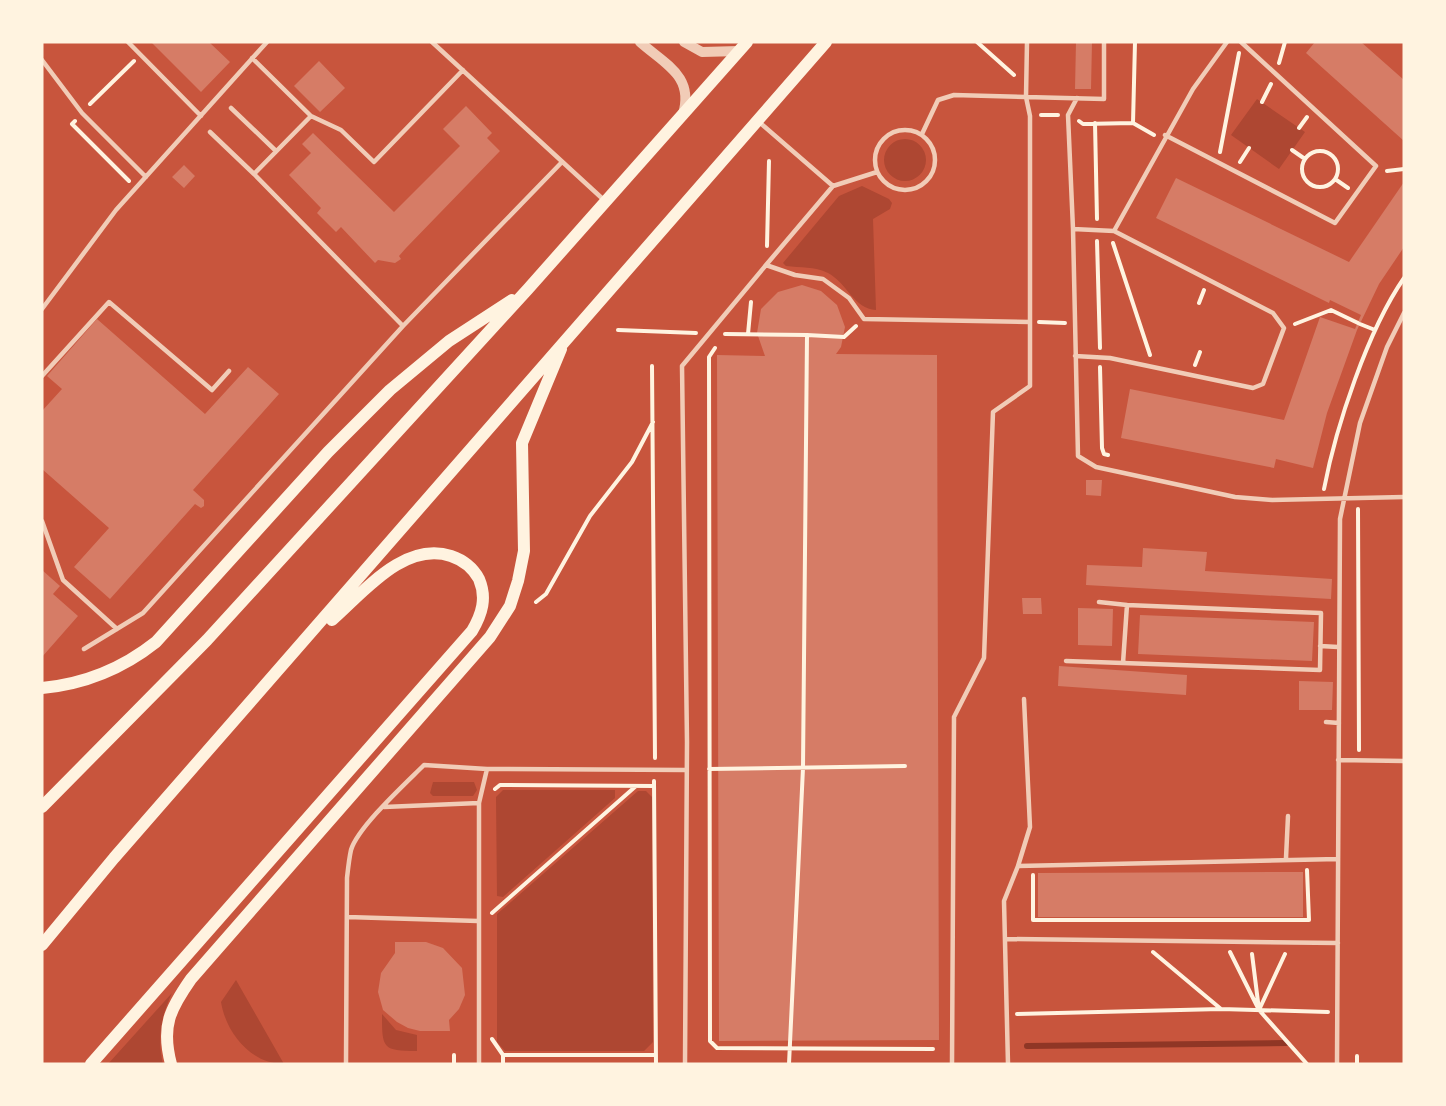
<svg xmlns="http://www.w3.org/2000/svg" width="1446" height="1106" font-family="Barlow,sans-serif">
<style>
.green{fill:#ae4732}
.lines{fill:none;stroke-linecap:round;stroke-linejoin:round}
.stream{stroke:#8f3625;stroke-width:6}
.building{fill:#d67c66}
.path{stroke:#fff3e0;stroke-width:4}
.service{stroke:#f1ccb7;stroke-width:4.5}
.tertiary{stroke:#f1ccb7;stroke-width:10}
.secondary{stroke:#fff3e0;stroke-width:12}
</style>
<rect width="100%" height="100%" fill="#c8553d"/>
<path class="green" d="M 1257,99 L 1305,132 L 1279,169 L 1231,135 Z
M884 160a21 21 0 1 1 42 0a21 21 0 1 1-42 0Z
M 862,186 L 889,199 L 892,203 L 890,209 L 873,219 L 876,310 C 854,309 847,283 828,273 C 814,266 801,268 786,266 L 783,263 L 839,196 Z
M 433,782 L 474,782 L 477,790 L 473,796 L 433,796 L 430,793 Z
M 503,790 L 615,790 L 615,798 L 503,897 L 497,896 L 496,797 Z
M 638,791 L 646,791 L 652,797 L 653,1042 L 644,1051 L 505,1051 L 497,1042 L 497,914 Z
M 236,980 L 284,1064 C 251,1064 226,1033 221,1002 Z
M 172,993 C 161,1017 157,1038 163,1064 L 108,1064 Z
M 382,1014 L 396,1030 L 417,1035 L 417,1051 C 382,1051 382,1048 382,1014 Z"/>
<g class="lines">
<path class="stream" d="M 1027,1046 L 1286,1043"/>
</g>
<path class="building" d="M 151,42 L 209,42 L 230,62 L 201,92 Z
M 1076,42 L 1092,42 L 1091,89 L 1075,89 Z
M 1315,42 L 1361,42 L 1404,80 L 1404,141 L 1306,53 Z
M 319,61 L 345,88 L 320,112 L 294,86 Z
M 466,106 L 492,133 L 487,138 L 500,151 L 406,248 L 399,256 L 401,259 L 395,263 L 378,260 L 375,263 L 341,227 L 336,232 L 317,213 L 321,208 L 289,175 L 311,153 L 302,144 L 313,133 L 394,212 L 460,146 L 443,129 Z
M 184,165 L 195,176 L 184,188 L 172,177 Z
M 1176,178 L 1349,262 L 1404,182 L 1404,247 L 1379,284 L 1357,330 L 1327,413 L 1313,468 L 1276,459 L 1274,468 L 1121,438 L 1130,389 L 1284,420 L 1320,317 L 1355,329 L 1361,315 L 1330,300 L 1329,303 L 1156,218 Z
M 802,285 L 821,291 L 837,305 L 845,327 L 841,347 L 836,354 L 937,355 L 939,1040 L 719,1041 L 717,355 L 765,356 L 757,333 L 761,309 L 778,292 Z
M 97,319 L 205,414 L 248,367 L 279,394 L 193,490 L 204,500 L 204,506 L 201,508 L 195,504 L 110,599 L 74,567 L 109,528 L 42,469 L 42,411 L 62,389 L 47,376 Z
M 1086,480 L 1102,480 L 1101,496 L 1086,495 Z
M 1143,548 L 1207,552 L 1205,571 L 1332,579 L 1331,599 L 1086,585 L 1087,565 L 1142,567 Z
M 42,570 L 60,586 L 53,594 L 78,616 L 42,657 Z
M 1022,598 L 1041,598 L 1042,614 L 1023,614 Z
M 1078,608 L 1113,609 L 1112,646 L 1078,645 Z
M 1140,615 L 1314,622 L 1312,661 L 1138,654 Z
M 1059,666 L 1187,675 L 1186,695 L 1058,686 Z
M 1299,681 L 1333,682 L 1332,710 L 1299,710 Z
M 1303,872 L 1303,917 L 1038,917 L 1038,873 Z
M 395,942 L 426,942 L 443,948 L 462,968 L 465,995 L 459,1009 L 449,1020 L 450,1031 L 420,1031 L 408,1028 L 397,1022 L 383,1010 L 378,992 L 381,973 L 395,953 Z"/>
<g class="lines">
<path class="path" d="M 977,42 L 1014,75
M 1279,63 L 1285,42
M 1262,102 L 1271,84
M 90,104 L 134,61
M 1041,115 L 1058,115
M 75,121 L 72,124 L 129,181
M 1079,121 L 1083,124 L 1133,123 L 1154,135
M 1095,123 L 1097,219
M 1133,123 L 1135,42
M 1299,128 L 1307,117
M 1292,150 L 1305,159
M1302 169a18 18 0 1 1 36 0a18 18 0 1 1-36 0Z
M 1220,152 L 1239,53
M 1240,162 L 1249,148
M 1387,171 L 1404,169
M 1335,179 L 1348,188
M 1097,241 L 1100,348
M 1113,243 L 1150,355
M 767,246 L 769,161
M 1199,303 L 1204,290
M 1039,322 L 1065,323
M 1295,324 L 1331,310 L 1358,323
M 1360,324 L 1375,330
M 618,330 L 696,333
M 725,334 L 807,335 L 803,768 L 789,1064
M 748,334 L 751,302
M 807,335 L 844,337 L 856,326
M 715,348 L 709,357 L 710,1041 L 717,1048 L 933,1049
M 1195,365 L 1200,352
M 652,366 L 655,758
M 1100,367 L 1102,448 L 1104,454 L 1108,455
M 1324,489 C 1336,426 1368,330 1404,278
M 1358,509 L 1359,750
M 536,602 L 546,594 L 590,516 L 632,462 L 653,422
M 709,769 L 905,766
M 654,781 L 656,1064
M 495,789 L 500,785 L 654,786
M 1033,875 L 1033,920 L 1309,920 L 1307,870
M 492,913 L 636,786
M 1153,952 L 1221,1009
M 1230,952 L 1259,1010 L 1307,1064
M 1252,954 L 1259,1010 L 1285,954
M 1017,1014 L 1221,1009 L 1328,1012
M 492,1039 L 503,1055 L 656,1055
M 454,1055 L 454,1064
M 503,1064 L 503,1055
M 1357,1064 L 1357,1056"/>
<path class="service" d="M 128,42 L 201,116
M 432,42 L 605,201
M 252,58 L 311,116
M 42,60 L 82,113 L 146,177
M 1077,98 L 1068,115 L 1073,229 L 1078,456 L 1096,467 L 1235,497 L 1272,500 L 1404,497
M 231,108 L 276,151
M 758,121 L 833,186
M875 160a30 30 0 1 1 60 0a30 30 0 1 1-60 0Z
M 210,132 L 254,174
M 922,134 L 938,100 L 954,95 L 1104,99 L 1104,42
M 1165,135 L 1335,223 L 1376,166 L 1241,42
M 1073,229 L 1114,231 L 1193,89 L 1227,42
M 766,265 L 833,186 L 877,172
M 42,309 L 116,210 L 267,42
M 403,326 L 254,174 L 311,116 L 341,130 L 374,162 L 463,70
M 1075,356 L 1110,358 L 1253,388 L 1263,384 L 1284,328 L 1273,313 L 1114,231
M 42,376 L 109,302 L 212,390 L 229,371
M 42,521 L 63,580 L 117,629
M 1099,602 L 1127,605 L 1123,663
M 1320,646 L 1338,647
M 84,649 L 143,613 L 403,326 L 562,162
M 1066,661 L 1320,670 L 1321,613 L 1127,605
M 1326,722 L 1339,723
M 1338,760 L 1404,761
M 487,769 L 686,770
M 1286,858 L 1288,816
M 1018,866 L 1030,827 L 1024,699
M 347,917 L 478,921
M 1006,939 L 1338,943
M 346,1064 L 347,878 C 348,869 349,859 351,850 C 358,827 405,784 424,765 L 487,769 L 479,803 L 384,807
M 479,1064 L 479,803
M 685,1064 L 687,742 L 682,366 L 766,265 L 795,275 L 823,279 L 849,298 L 864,319 L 1030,322
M 952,1064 L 954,717 L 984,658 L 993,412 L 1030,386 L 1030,116 L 1026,97 L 1027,42
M 1008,1064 L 1004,901 L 1018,866 L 1338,859
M 1337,1064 L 1340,519 L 1360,423 L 1387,347 L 1404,313"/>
<path class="tertiary" d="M 640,42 C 666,65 694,76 683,114
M 684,42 L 702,52 L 739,51"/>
<path class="secondary" d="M 42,688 C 85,684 122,669 156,642 L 328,452 L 390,390 L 449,341 L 512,300
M 42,807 L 207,640 L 528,289 L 747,42
M 42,945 L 114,858 L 826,42
M 91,1064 L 472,631 C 482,614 487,598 479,579 C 473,568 463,560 451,556 C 404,541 364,592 332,620
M 171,1064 C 161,1026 170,1009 191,979 L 490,637 L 510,606 L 518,581 L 524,551 L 522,443 L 561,349"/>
</g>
<rect width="1446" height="1106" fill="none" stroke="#fff3e0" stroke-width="87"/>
</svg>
